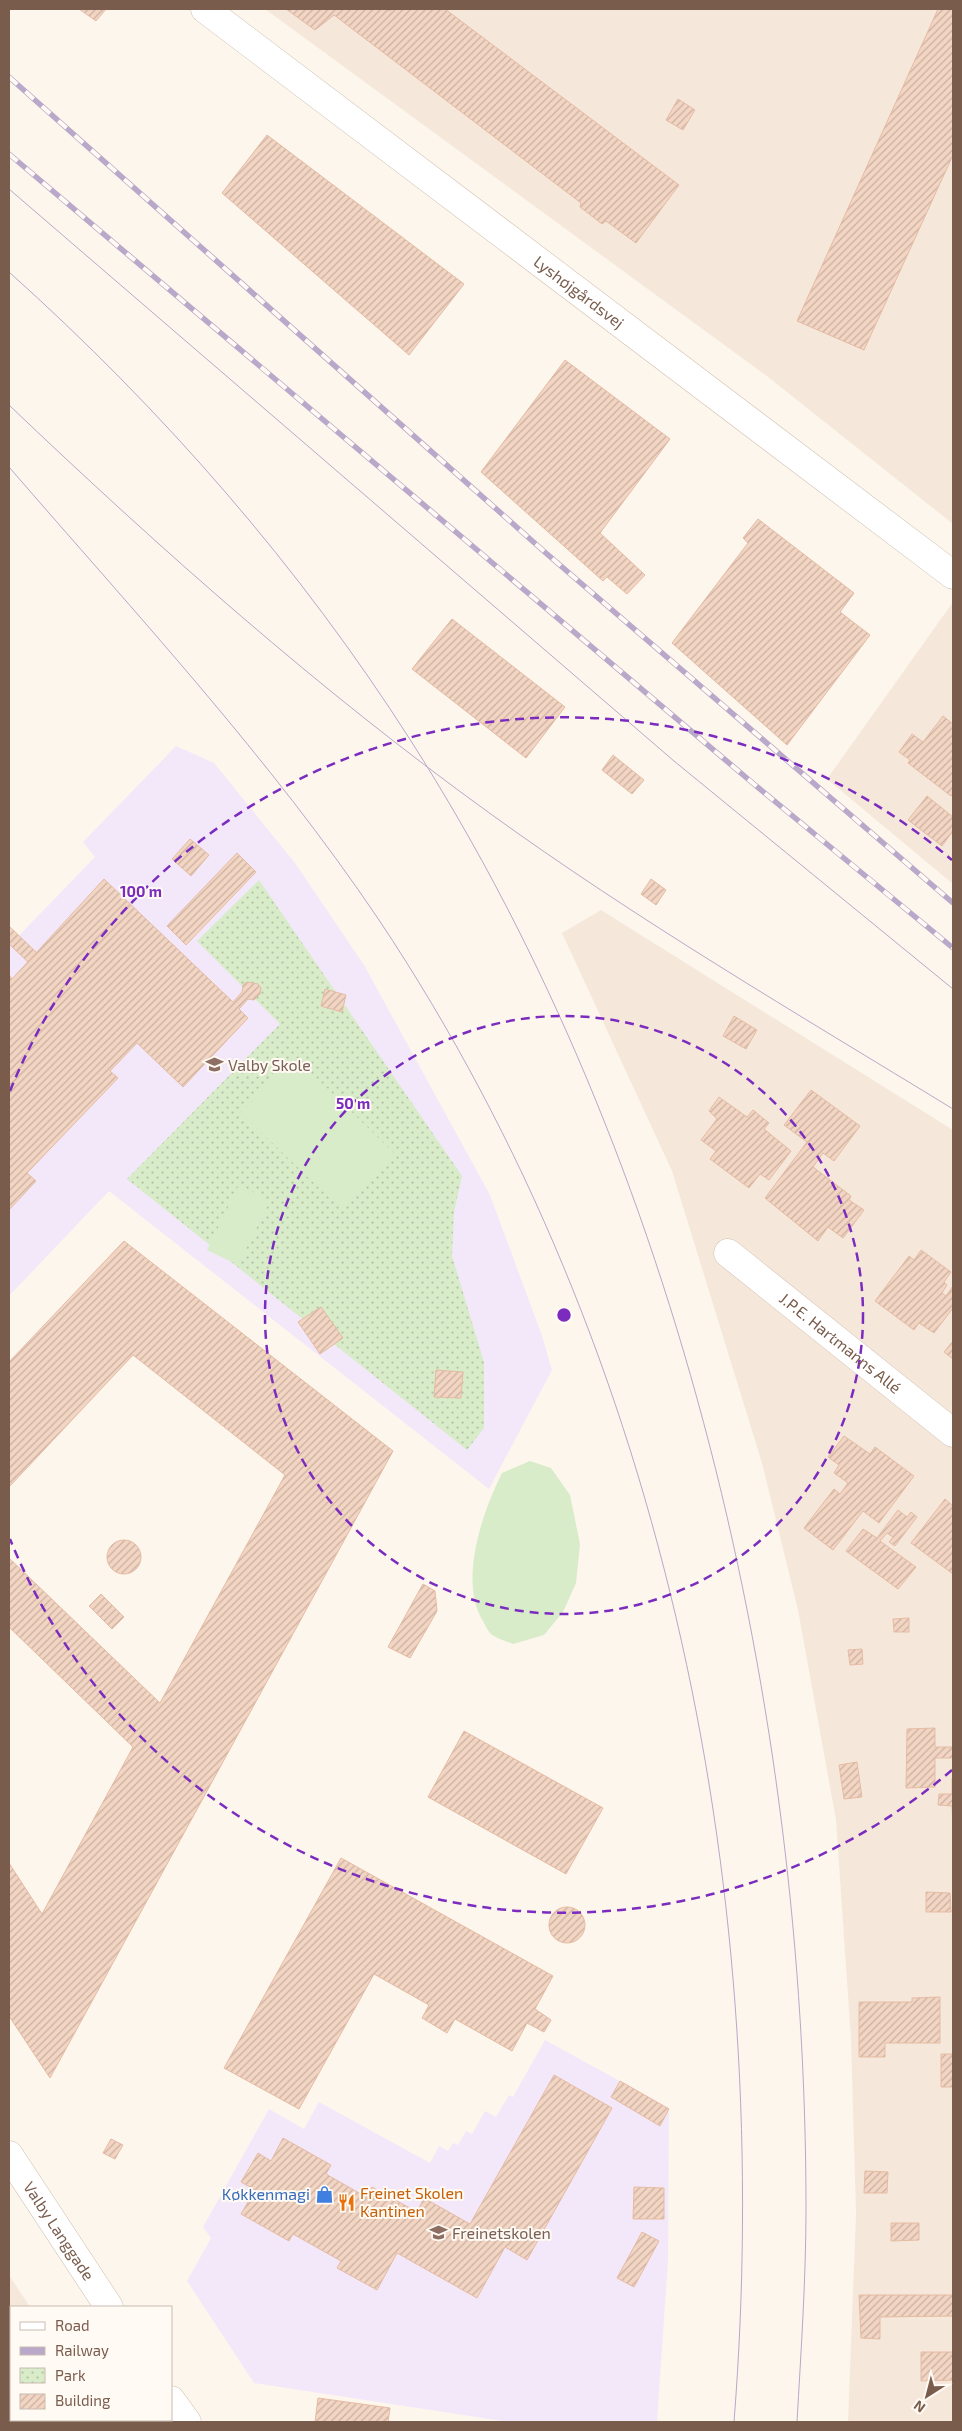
<svg xmlns="http://www.w3.org/2000/svg" width="962" height="2431" font-family="'Exo 2',sans-serif">
<style>
.residential{fill:#f5e8da}
.education{fill:#f3e8fa}
.park{fill:url(#park-dots)}
.pitch{fill:#d8ecc9}
.building{fill:url(#building-hatch);stroke:#e6bba3}
.lines{fill:none;stroke-linecap:round;stroke-linejoin:round}
.minor-casing{stroke:#d1beb0;stroke-width:29}
.minor{stroke:#fff;stroke-width:28}
.tram{stroke:#b9a8c9;stroke-width:1}
.rail-casing{stroke:#b9a8c9;stroke-width:5.5}
.rail{stroke:#fffaf3;stroke-width:4;stroke-dasharray:11;stroke-linecap:butt}
.ring{fill:none;stroke:#7b2cbf;stroke-width:2.5;stroke-dasharray:9 6}
.labels{text-anchor:middle;stroke-width:4;stroke-linejoin:round;paint-order:stroke}
.street-label{font-size:16px;fill:#7a5c4d;stroke:#fffaf3}
.education-label{font-size:16px;fill:#785e54;stroke:#fffaf3;text-anchor:start}
.food-label{font-size:16px;fill:#c56008;stroke:#fffaf3;text-anchor:start}
.shop-label{font-size:16px;fill:#366cbe;stroke:#fffaf3;text-anchor:end}
.centre{fill:#7b2cbf;stroke:#fffaf3;stroke-width:2.5}
.ring-label{font-size:15px;text-anchor:middle;font-weight:bold;fill:#7b2cbf;stroke:#fffaf3;stroke-width:4;stroke-linejoin:round;paint-order:stroke}
</style>
<defs>
<pattern id="park-dots" width="8" height="8" patternUnits="userSpaceOnUse" patternTransform="scale(1.25)"><rect width="8" height="8" fill="#d8ecc9"/><path d="M2 2h.1M6 6h.1" fill="none" stroke="#b4c2a5" stroke-width="1.8" stroke-linecap="round"/></pattern>
<pattern id="building-hatch" width="6" height="6" patternUnits="userSpaceOnUse" patternTransform="scale(1.25)"><rect width="6" height="6" fill="#f3d5c3"/><path d="M-1 1l2-2M0 6l6-6M5 7l2-2" fill="none" stroke="#cab0a1"/></pattern>
</defs>
<rect width="100%" height="100%" fill="#fdf6ec"/>
<path class="residential" d="M 265,9 L 953,9 L 953,524 L 768,377 Z
M 953,602 L 953,884 L 827,779 Z
M 601,910 L 953,1130 L 953,2422 L 848,2422 L 856,2214 L 851,2039 L 836,1820 L 798,1610 L 762,1463 L 672,1171 L 562,933 Z
M 9,2275 L 30,2307 L 11,2307 L 11,2404 L 9,2408 Z"/>
<path class="education" d="M 176,746 L 214,763 L 295,863 L 364,965 L 490,1195 L 542,1336 L 552,1370 L 489,1489 L 109,1191 L 9,1296 L 9,946 L 95,857 L 83,842 Z
M 545,2040 L 669,2108 L 668,2260 L 657,2422 L 509,2422 L 254,2383 L 187,2281 L 211,2238 L 203,2227 L 269,2109 L 304,2129 L 319,2102 L 430,2163 L 439,2146 L 448,2151 L 453,2143 L 458,2145 L 466,2131 L 472,2134 L 485,2111 L 496,2117 L 509,2095 L 513,2097 Z"/>
<path class="park" d="M 259,880 L 462,1176 L 454,1212 L 452,1256 L 484,1362 L 484,1428 L 467,1450 L 127,1179 L 280,1024 L 197,941 Z"/>
<path class="pitch" d="M 295,1057 L 394,1153 L 341,1209 L 241,1113 Z
M 239,1185 L 270,1201 L 238,1265 L 207,1250 Z
M 530,1461 L 551,1468 L 570,1495 L 580,1544 L 576,1583 L 563,1612 L 544,1635 L 513,1644 C 506,1641 497,1639 491,1634 C 488,1631 485,1625 483,1621 C 458,1581 483,1511 502,1473 Z"/>
<path class="building" d="M 79,9 L 106,9 L 96,21 Z
M 286,9 L 387,9 L 389,11 L 393,9 L 445,9 L 679,185 L 636,243 L 606,221 L 602,224 L 580,207 L 581,203 L 334,15 L 315,30 Z
M 938,9 L 953,9 L 953,155 L 864,350 L 797,321 Z
M 678,99 L 695,110 L 683,130 L 666,120 Z
M 267,135 L 464,284 L 409,355 L 222,193 Z
M 565,360 L 670,439 L 600,533 L 645,575 L 627,594 L 607,577 L 603,581 L 481,472 Z
M 758,519 L 854,593 L 840,612 L 870,635 L 787,745 L 672,643 L 748,543 L 743,538 Z
M 452,619 L 565,707 L 526,758 L 412,669 Z
M 943,716 L 953,724 L 953,793 L 951,796 L 908,763 L 910,760 L 899,752 L 912,734 L 923,742 Z
M 613,755 L 644,780 L 632,794 L 602,770 Z
M 927,796 L 953,817 L 953,831 L 942,846 L 908,820 Z
M 190,839 L 209,855 L 191,876 L 172,859 Z
M 237,853 L 256,872 L 186,945 L 167,926 Z
M 104,879 L 233,1002 L 242,992 L 243,985 L 247,982 L 258,984 L 261,988 L 260,994 L 254,1000 L 248,999 L 239,1009 L 248,1018 L 183,1087 L 137,1043 L 110,1071 L 118,1078 L 27,1173 L 36,1181 L 9,1210 L 9,975 L 12,979 Z
M 651,879 L 666,890 L 656,905 L 641,894 Z
M 9,926 L 37,953 L 28,962 L 9,944 Z
M 325,989 L 346,995 L 342,1012 L 321,1006 Z
M 734,1016 L 757,1030 L 746,1049 L 723,1036 Z
M 811,1090 L 860,1126 L 834,1161 L 823,1153 L 813,1167 L 851,1196 L 849,1200 L 864,1210 L 843,1238 L 828,1227 L 818,1241 L 765,1198 L 807,1142 L 784,1125 Z
M 719,1097 L 747,1117 L 753,1110 L 769,1123 L 764,1129 L 791,1151 L 769,1180 L 760,1174 L 749,1188 L 710,1159 L 716,1151 L 701,1140 L 717,1119 L 709,1111 Z
M 124,1241 L 393,1451 L 50,2078 L 9,2016 L 9,1863 L 42,1914 L 133,1747 L 9,1627 L 9,1558 L 160,1703 L 285,1475 L 133,1355 L 9,1487 L 9,1362 Z
M 921,1250 L 951,1272 L 944,1282 L 947,1285 L 942,1293 L 946,1296 L 953,1286 L 953,1308 L 934,1333 L 919,1323 L 914,1330 L 875,1301 L 909,1256 L 914,1260 Z
M 321,1307 L 343,1338 L 320,1354 L 298,1322 Z
M 953,1341 L 953,1359 L 944,1352 Z
M 436,1370 L 463,1372 L 461,1398 L 434,1397 Z
M 844,1436 L 870,1454 L 875,1447 L 914,1476 L 879,1523 L 863,1511 L 833,1550 L 804,1528 L 834,1489 L 840,1494 L 848,1483 L 834,1473 L 839,1465 L 828,1457 Z
M 945,1499 L 953,1506 L 953,1574 L 911,1543 Z
M 898,1510 L 907,1517 L 911,1512 L 917,1517 L 895,1546 L 889,1542 L 893,1537 L 887,1533 L 880,1541 L 916,1567 L 898,1589 L 846,1551 L 863,1529 L 877,1538 Z
M107 1557a17 17 0 1 1 34 0a17 17 0 1 1-34 0Z
M 423,1584 L 435,1591 L 437,1611 L 410,1658 L 388,1647 Z
M 101,1594 L 124,1617 L 112,1629 L 89,1606 Z
M 909,1618 L 909,1632 L 894,1632 L 893,1619 Z
M 862,1649 L 863,1664 L 850,1665 L 848,1650 Z
M 935,1728 L 935,1747 L 953,1747 L 953,1758 L 935,1758 L 935,1787 L 906,1788 L 907,1729 Z
M 464,1731 L 603,1808 L 566,1874 L 428,1797 Z
M 857,1762 L 862,1797 L 844,1799 L 839,1765 Z
M 952,1778 L 953,1778 L 953,1826 L 952,1806 L 938,1805 L 939,1794 L 952,1794 Z
M 341,1858 L 553,1976 L 535,2009 L 551,2020 L 544,2032 L 527,2023 L 512,2051 L 455,2019 L 447,2033 L 422,2018 L 429,2005 L 374,1974 L 299,2109 L 224,2068 Z
M 926,1892 L 950,1893 L 951,1912 L 926,1912 Z
M549 1925a18 18 0 1 1 36 0a18 18 0 1 1-36 0Z
M 940,1997 L 940,2043 L 885,2043 L 885,2057 L 859,2057 L 859,2002 L 912,2002 L 912,1998 Z
M 941,2054 L 953,2054 L 953,2087 L 941,2087 Z
M 554,2075 L 612,2108 L 527,2260 L 505,2247 L 477,2298 L 397,2253 L 377,2290 L 337,2268 L 341,2261 L 293,2234 L 289,2241 L 241,2214 L 255,2190 L 241,2182 L 258,2153 L 271,2161 L 283,2138 L 331,2165 L 326,2174 L 366,2197 L 372,2187 L 417,2212 L 424,2198 L 470,2224 Z
M 620,2081 L 669,2109 L 660,2126 L 611,2097 Z
M 111,2139 L 123,2145 L 115,2159 L 103,2153 Z
M 865,2171 L 888,2172 L 887,2193 L 864,2193 Z
M 634,2187 L 664,2188 L 664,2219 L 633,2219 Z
M 891,2223 L 919,2223 L 919,2240 L 891,2241 Z
M 642,2232 L 659,2241 L 634,2287 L 617,2278 Z
M 859,2295 L 953,2295 L 953,2316 L 880,2317 L 880,2339 L 861,2338 Z
M 921,2352 L 953,2352 L 953,2380 L 921,2381 Z
M 318,2398 L 390,2408 L 388,2422 L 315,2422 Z"/>
<g class="lines">
<defs>
<g id="minor">
<path id="s1" d="M 205,9 L 953,575"/>
<path id="s2" d="M 728,1253 L 953,1433"/>
<path id="s3" d="M 9,2155 L 109,2307"/>
<path d="M 171,2400 L 187,2422"/>
<path d="M 34,2422 L 36,2420"/>
</g>
</defs>
<use href="#minor" class="minor-casing"/>
<use href="#minor" class="minor"/>
<path class="tram" d="M 9,189 L 674,761 L 953,989
M 9,272 C 163,410 300,567 411,741 C 681,1163 806,1710 806,2208 C 806,2279 801,2351 797,2422
M 9,405 C 161,550 318,689 488,812 C 637,920 796,1013 953,1109
M 9,467 C 136,614 270,758 379,920 C 671,1358 775,1903 734,2422"/>
<defs>
<path id="rail" d="M 9,77 L 547,554 L 953,903
M 9,154 L 755,785 L 953,948"/>
</defs>
<use href="#rail" class="rail-casing"/>
<use href="#rail" class="rail"/>
</g>
<g class="ring">
<circle cx="564" cy="1315" r="299"/>
<path d="M952 1770A598 598 0 0 1 10 1539M10 1091A598 598 0 0 1 952 860"/>
</g>
<defs>
<symbol id="school-bare" viewBox="-9 -9 18 18"><path d="M0-5L7-2L0 1L-7-2ZM-4 1L0 2.5L4 1V4Q0 6-4 4Z" fill="#8d6e63" stroke="#fffaf3" stroke-width="2.5" paint-order="stroke"/></symbol>
<symbol id="shop-bare" viewBox="-9 -9 18 18"><path d="M-5-2.5h2.3a2.7 3.5 0 0 1 5.4 0H5L5.5 6h-11ZM-1.5-2.5h3a1.5 2.3 0 0 0-3 0Z" fill="#3f7fe0" stroke="#fffaf3" stroke-width="2.5" paint-order="stroke"/></symbol>
<symbol id="restaurant-bare" viewBox="-9 -9 18 18"><path d="M-5-6h1v4h1v-4h1v4h1v-4h1v5L-1.5 .5V6h-2V.5L-5-1ZM5-6V6H3V1.5H1.5Q1.5-4 5-6Z" fill="#e8710a" stroke="#fffaf3" stroke-width="2.5" paint-order="stroke"/></symbol>
</defs>
<g fill-rule="evenodd">
<use href="#school-bare" x="202" y="1052" width="25" height="25"/>
<use href="#shop-bare" x="312" y="2182" width="25" height="25"/>
<use href="#restaurant-bare" x="334" y="2190" width="25" height="25"/>
<use href="#school-bare" x="426" y="2220" width="25" height="25"/>
</g>
<g class="labels">
<g class="street-label">
<text dy="6" stroke="none"><textPath href="#s1" startOffset="469">Lyshøjgårdsvej</textPath></text>
<text dy="6" stroke="none"><textPath href="#s2" startOffset="144">J.P.E. Hartmanns Allé</textPath></text>
<text dy="6" stroke="none"><textPath href="#s3" startOffset="91">Valby Langgade</textPath></text>
</g>
<g class="education-label">
<text x="228" y="1071">Valby Skole</text>
<text x="452" y="2239">Freinetskolen</text>
</g>
<g class="food-label">
<text x="360" y="2199">Freinet Skolen<tspan x="360" dy="18">Kantinen</tspan></text>
</g>
<g class="shop-label">
<text x="310" y="2200">Køkkenmagi</text>
</g>
</g>
<circle cx="564" cy="1315" r="8" class="centre"/>
<g class="ring-label">
<text x="141" y="897">100 m</text>
<text x="353" y="1109">50 m</text>
</g>
<rect width="962" height="2431" fill="none" stroke="#7a5c4d" stroke-width="20"/>
<rect x="10" y="2306" width="162" height="115" fill="#fffaf3" stroke="#cabbb1"/>
<rect x="20" y="2322" width="25" height="8" fill="#ffffff" stroke="#cabbb1"/>
<text x="55" y="2331" font-size="15" fill="#7a5c4d">Road</text>
<rect x="20" y="2347" width="25" height="8" fill="#b9a8c9" stroke="#cabbb1"/>
<text x="55" y="2356" font-size="15" fill="#7a5c4d">Railway</text>
<rect x="20" y="2368" width="25" height="15" fill="url(#park-dots)" stroke="#cabbb1"/>
<text x="55" y="2381" font-size="15" fill="#7a5c4d">Park</text>
<rect x="20" y="2394" width="25" height="15" fill="url(#building-hatch)" stroke="#cabbb1"/>
<text x="55" y="2406" font-size="15" fill="#7a5c4d">Building</text>
<g transform="translate(927 2396) rotate(216)" stroke="#fffaf3" stroke-width="4" paint-order="stroke">
<path d="M0-4L9 19L0 12L-9 19Z" fill="#7a5c4d"/>
<text y="-8" font-size="14" font-weight="bold" text-anchor="middle" fill="#7a5c4d">N</text>
</g>
</svg>
